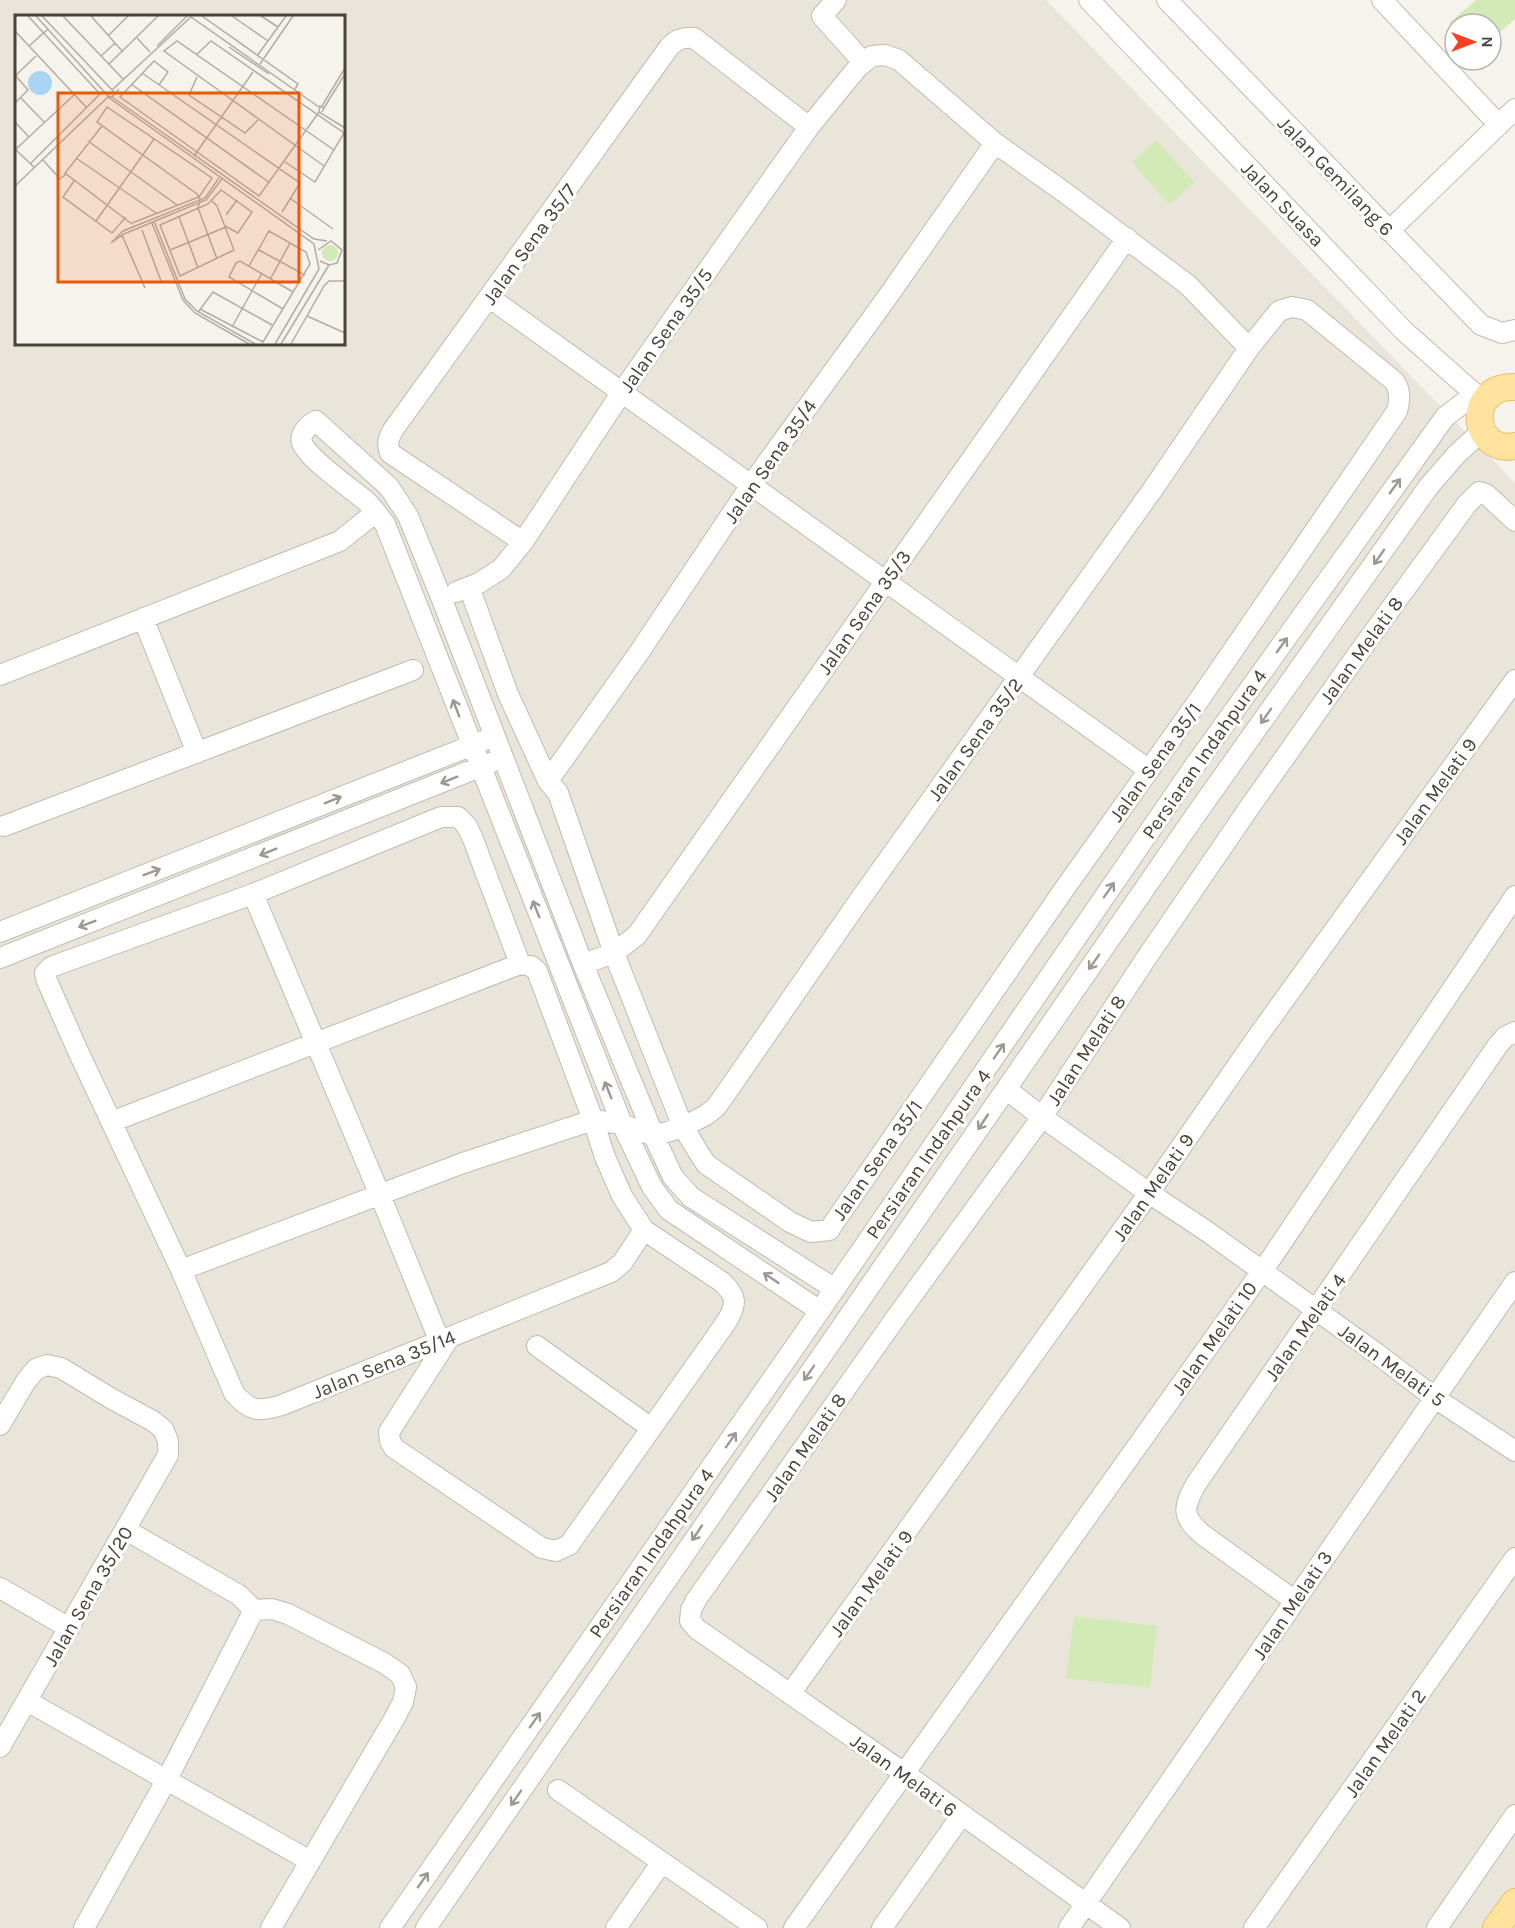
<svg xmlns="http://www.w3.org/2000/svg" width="1515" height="1928" font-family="Karla,sans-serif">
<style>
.residential{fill:#eae5da;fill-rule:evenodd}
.green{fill:#d2eab5}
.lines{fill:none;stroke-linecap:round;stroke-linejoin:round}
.minor-casing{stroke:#c2bbae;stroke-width:22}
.major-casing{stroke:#e6c16a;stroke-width:28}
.minor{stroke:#fff;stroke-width:20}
.major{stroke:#ffe39c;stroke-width:26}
.oneway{stroke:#9c9892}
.labels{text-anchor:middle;stroke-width:6;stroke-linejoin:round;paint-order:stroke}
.street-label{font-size:20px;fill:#4b4439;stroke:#fff}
.inset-road{fill:none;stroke:#b2ada4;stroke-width:1.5}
.view{fill:#e8590c;fill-opacity:0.15;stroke:#e8590c;stroke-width:3}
.inset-edge{fill:none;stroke:#4b4439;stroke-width:3}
</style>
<rect width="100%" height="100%" fill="#f6f3ec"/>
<path class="residential" d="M 0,0 L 1046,0 L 1515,483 L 1515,1928 L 0,1928 ZM 16,16 L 344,16 L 344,344 L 16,344 Z"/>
<path class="green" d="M 1476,0 L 1515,0 L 1515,19 L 1491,40 L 1491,24 L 1455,24 L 1455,30 L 1449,23 Z
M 1156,140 L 1194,182 L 1169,205 L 1132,162 Z
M 1074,1616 L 1157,1626 L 1150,1688 L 1066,1678 Z"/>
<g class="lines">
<defs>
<path id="minor" d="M 836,0 L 822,16 L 863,62
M 1089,0 L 1404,331 L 1483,401
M 1167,0 L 1481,325 L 1502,333 L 1515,330
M 1382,0 L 1499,125
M 1389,231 L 1515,109
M 490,298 L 1149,770
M 523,542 L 390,453 C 386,443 389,438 393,430 L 670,46 C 677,39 684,37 694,38 L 809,127
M 456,592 L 479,583 L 501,569 L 523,542 L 622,392 L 671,322 L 809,127 L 859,66 L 872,56 L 885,55 L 899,60 L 995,143 L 1064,192 L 1188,285 L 1249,348
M 143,618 L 197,753
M 0,675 L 340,541 L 376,512
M 548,781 L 638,654 L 751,485 L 886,299 L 995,143
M 4,826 L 413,670
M 253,894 L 380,1195 L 440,1342
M 0,932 L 483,741
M 0,958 L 490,763
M 583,964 L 614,953 L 637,935 L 1127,238
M 1006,1089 L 1042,1117 L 1149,1193 L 1205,1230 L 1376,1353 L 1435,1398 L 1515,1451
M 111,1122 L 520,964
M 181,1270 L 463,1163 L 593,1120 L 622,1124 L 654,1136 L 683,1127 L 706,1115 L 716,1107 L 724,1096 L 856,905 L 1153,489 L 1249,348 L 1279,311 L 1292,307 L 1307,310 L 1394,381 C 1401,390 1400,400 1397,411 L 1201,697 L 1065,888 L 829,1230 L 811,1232 L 790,1222 L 706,1164 L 699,1153 L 683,1127 L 614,953 L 558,793 L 548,781 L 508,694 L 469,587
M 820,1311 L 669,1210 L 652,1187 L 622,1124 L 385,524 C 379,517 374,508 367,502 C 352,489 309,460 302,443 C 299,434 309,424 316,421 L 389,487 L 408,516 L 441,597 L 583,964 L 654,1136 L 673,1177 L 691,1197 L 835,1289
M 449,1338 L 389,1432 L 390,1441 L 394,1448 L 542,1548 L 556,1551 L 569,1545 L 727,1321 C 737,1304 737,1296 722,1282 L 644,1230 L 622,1196 L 605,1157 L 593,1120 L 537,971 L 531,966 L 520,964 L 473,839 L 467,826 L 458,817 L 441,817 L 253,894 L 59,964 L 51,967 L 45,973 L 47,981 L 77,1049 L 181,1270 L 234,1393 C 250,1412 259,1412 282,1405 L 611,1272 L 622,1263 L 644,1230
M 537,1346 L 651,1428
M 0,1425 L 26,1381 L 36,1369 L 47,1365 L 61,1368 L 112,1399 L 153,1421 L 163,1429 L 168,1441 L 168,1455 L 0,1747
M 126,1530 L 239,1595 L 254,1610 L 272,1609 L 288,1614 L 384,1663 L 400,1674 L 406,1687 L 403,1702 L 394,1719 L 271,1928
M 0,1588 L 69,1628
M 1295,1601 L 1203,1535 C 1181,1516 1183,1508 1196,1484 L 1498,1045 L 1505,1037 L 1515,1032
M 790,1694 L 1149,1193 L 1258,1036 L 1515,680
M 27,1701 L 310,1861
M 558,1790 L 757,1928
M 84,1928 L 167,1779 L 254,1610
M 390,1928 L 801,1338 L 1193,768 L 1445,417 L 1463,403 L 1483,401
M 426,1928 L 1197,813 L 1429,486 L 1456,455 L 1482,431
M 616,1928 L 662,1862
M 794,1928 L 1272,1257 L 1515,896
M 882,1928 L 961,1816
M 1069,1928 L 1515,1282
M 1120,1928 L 904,1773 L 697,1629 L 690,1621 L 691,1610 L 696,1600 L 900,1312 L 1042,1117 L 1145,960 L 1249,808 L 1357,655 L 1467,504 L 1479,492 L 1486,494 L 1515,521
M 1254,1928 L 1515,1558
M 1437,1928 L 1515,1815"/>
<path id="major" d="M 1515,387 C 1464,385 1472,455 1515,446
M 1496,1928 L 1515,1902"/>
</defs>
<use href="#minor" class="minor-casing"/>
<use href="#major" class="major-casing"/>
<use href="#minor" class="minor"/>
<use href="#major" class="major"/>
</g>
<defs><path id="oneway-shaft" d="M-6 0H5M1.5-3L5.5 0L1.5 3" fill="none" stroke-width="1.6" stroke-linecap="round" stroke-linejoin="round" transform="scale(1.5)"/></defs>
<g class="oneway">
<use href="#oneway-shaft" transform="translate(1395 486) rotate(-54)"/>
<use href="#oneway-shaft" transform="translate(1379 557) rotate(125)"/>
<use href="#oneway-shaft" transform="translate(1282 645) rotate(-54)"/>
<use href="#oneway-shaft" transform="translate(456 708) rotate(-111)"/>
<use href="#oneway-shaft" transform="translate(1266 716) rotate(125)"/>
<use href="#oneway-shaft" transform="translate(449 780) rotate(158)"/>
<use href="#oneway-shaft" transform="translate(333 800) rotate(-22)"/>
<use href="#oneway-shaft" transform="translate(268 852) rotate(158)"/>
<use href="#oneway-shaft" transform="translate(152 872) rotate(-21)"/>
<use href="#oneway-shaft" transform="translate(1109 890) rotate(-55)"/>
<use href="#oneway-shaft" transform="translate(536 909) rotate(-112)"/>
<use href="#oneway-shaft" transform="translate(87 924) rotate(159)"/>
<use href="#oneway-shaft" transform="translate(1094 962) rotate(125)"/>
<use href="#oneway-shaft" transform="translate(999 1051) rotate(-55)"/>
<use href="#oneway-shaft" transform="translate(608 1090) rotate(-112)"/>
<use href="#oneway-shaft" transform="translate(983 1122) rotate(124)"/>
<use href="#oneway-shaft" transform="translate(771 1278) rotate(-146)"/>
<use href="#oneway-shaft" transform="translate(809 1373) rotate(125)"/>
<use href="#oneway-shaft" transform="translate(731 1440) rotate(-55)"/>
<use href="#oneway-shaft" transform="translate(697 1533) rotate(124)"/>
<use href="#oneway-shaft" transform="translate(535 1720) rotate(-55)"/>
<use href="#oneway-shaft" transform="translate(516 1798) rotate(125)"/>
<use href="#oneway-shaft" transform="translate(423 1880) rotate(-55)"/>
</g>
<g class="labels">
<g class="street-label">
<text transform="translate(1336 176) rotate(46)" y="7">Jalan Gemilang 6</text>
<text transform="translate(1283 204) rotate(46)" y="7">Jalan Suasa</text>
<text transform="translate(529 244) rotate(-54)" y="7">Jalan Sena 35/7</text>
<text transform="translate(666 330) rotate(-55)" y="7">Jalan Sena 35/5</text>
<text transform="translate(770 461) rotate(-55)" y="7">Jalan Sena 35/4</text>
<text transform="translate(864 612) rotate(-55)" y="7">Jalan Sena 35/3</text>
<text transform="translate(1361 650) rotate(-54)" y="7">Jalan Melati 8</text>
<text transform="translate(975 739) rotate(-54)" y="7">Jalan Sena 35/2</text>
<text transform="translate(1204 754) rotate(-55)" y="7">Persiaran Indahpura 4</text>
<text transform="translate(1155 762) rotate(-54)" y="7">Jalan Sena 35/1</text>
<text transform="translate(1435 791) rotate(-54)" y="7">Jalan Melati 9</text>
<text transform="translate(1086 1050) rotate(-57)" y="7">Jalan Melati 8</text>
<text transform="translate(928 1154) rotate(-55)" y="7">Persiaran Indahpura 4</text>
<text transform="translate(877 1160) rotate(-55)" y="7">Jalan Sena 35/1</text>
<text transform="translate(1153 1187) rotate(-55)" y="7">Jalan Melati 9</text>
<text transform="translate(1305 1327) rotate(-55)" y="7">Jalan Melati 4</text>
<text transform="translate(1214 1338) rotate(-55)" y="7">Jalan Melati 10</text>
<text transform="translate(384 1364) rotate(-22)" y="7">Jalan Sena 35/14</text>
<text transform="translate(1392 1365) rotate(36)" y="7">Jalan Melati 5</text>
<text transform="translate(805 1447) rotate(-55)" y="7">Jalan Melati 8</text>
<text transform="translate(651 1553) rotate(-55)" y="7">Persiaran Indahpura 4</text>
<text transform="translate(871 1583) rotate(-54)" y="7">Jalan Melati 9</text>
<text transform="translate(88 1596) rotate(-60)" y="7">Jalan Sena 35/20</text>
<text transform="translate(1292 1605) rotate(-56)" y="7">Jalan Melati 3</text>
<text transform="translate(1385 1743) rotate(-55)" y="7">Jalan Melati 2</text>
<text transform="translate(904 1775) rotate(36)" y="7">Jalan Melati 6</text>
</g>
</g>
<g transform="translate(15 15)">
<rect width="330" height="330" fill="#f6f3ec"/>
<path d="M307 238a8 8 0 1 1 16 0a8 8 0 1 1-16 0Z" fill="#d2eab5"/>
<path d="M13 68a12 12 0 1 1 24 0a12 12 0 1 1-24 0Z" fill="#a9d4f2"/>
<path class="inset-road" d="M 13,1 L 85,79 L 16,148M 21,1 L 93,81 L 97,82 L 104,74M 27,1 L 99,77M 48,1 L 109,65M 76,1 L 108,37M 187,1 L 283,69 L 280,74M 217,1 L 253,26M 246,1 L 263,12M 0,16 L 72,93M 93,21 L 113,1M 122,23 L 135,37M 14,31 L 33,14M 142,31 L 172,1M 214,32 L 254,59M 182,39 L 196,26 L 329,118 L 300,167 L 270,147M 86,41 L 100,28M 242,41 L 271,1M 94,49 L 143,1M 245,49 L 278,1M 127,58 L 285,168 L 267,197M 0,60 L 13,75 L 0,88M 1,60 L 21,41M 182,62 L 174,80 L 230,118 L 243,105M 116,69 L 255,168M 144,70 L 153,57 L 139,46 L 105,82 L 244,181 L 304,97M 97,75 L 176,2 L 304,92M 97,82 L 299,224 L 312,226M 6,83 L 29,107M 307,91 L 330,53M 309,93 L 330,59M 307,97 L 309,93 L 305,91 L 304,97 L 330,113M 0,107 L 14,122M 87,111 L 50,158 L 117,209M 73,126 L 162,190M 1,134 L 59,80M 1,135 L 20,153M 179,141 L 238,57M 61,143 L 141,198M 28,145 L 45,164 L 51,159M 309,151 L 149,36 L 162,26 L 319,135M 204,163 L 190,183 L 108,216 L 96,228 L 109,219 L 191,185 L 207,164M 59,166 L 48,182 L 97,218 L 111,202M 0,171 L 93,82 L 299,229 L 304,254 L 260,329M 276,184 L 318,214M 197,186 L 202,191 L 219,235 L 165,261 L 145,210 L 193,189 L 206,175 L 237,197 L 223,218 L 210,211M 211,200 L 222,185M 164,202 L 183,253M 81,206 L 139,124M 139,206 L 170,284 L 182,296 L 240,329M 117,208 L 184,182 L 197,163 L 92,92 L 82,107 L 182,179 L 184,182 L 185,185 L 183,193 L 202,244M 137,208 L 168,285 L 180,298 L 234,329M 127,215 L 146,266M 107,220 L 130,273M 155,235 L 211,212M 244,235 L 290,260M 303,235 L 316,226 L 327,235 L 322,248 L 314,250 L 305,246M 256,263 L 275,228M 185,294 L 248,327 L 295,249 L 291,237 L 254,216 L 234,251M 268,294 L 214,262 L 221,248 L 225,246 L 278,277M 184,296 L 198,277 L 257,310M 292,301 L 330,318M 217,312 L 247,258M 266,329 L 314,250M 276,329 L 309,271 L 314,266 L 330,266"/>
<path class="view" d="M 43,78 L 284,78 L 284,267 L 43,267 Z"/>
<rect width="330" height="330" class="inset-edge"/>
</g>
<g transform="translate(1473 42) rotate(90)"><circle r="28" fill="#ffffff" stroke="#b7b4b0" stroke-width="1.5"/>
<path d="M0-4.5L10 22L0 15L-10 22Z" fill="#fc3f1d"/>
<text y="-9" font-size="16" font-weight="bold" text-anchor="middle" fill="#4b4439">N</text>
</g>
</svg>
